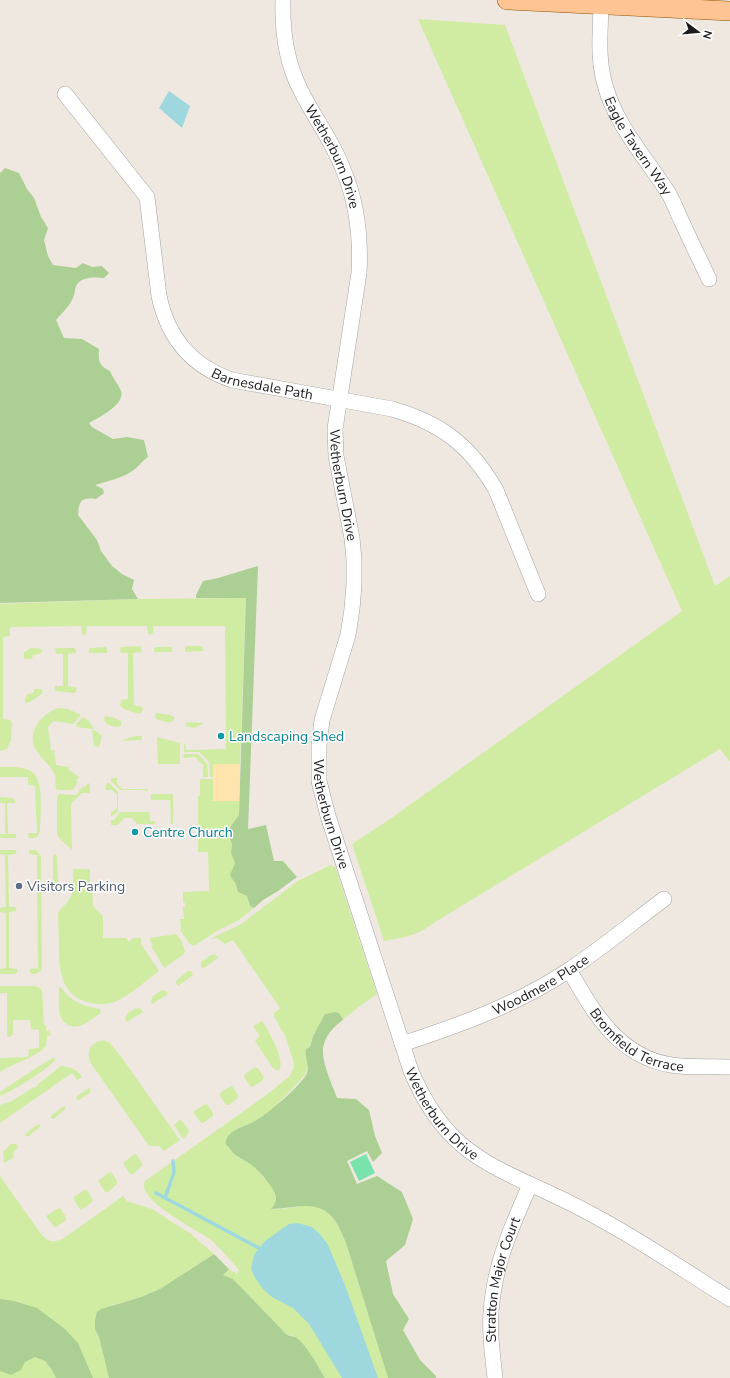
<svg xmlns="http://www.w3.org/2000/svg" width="730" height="1378" font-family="'Nunito Sans',sans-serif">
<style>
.grass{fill:#d0eca3}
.forest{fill:#acd093}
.sand{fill:#ffe4ad}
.pitch{fill:#79e2ad}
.water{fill:#9ed8de}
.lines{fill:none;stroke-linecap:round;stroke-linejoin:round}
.stream{stroke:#9ed8de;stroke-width:3.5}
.minor-casing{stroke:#a3a3a3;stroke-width:16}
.major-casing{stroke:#935000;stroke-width:20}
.minor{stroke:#fff;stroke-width:15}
.major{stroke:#ffc494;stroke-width:19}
.culture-dot{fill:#0f9aa8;stroke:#fff;stroke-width:1.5}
.service-dot{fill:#5c6f8a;stroke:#fff;stroke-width:1.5}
.labels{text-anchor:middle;stroke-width:3;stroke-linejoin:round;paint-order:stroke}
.street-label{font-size:14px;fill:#1c1c1c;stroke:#fff}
.culture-label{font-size:14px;fill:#0d838f;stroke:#fff;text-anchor:start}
.service-label{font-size:14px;fill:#4e5e75;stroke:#fff;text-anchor:start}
</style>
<rect width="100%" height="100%" fill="#eee8e0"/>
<path class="grass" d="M 418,19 L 505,25 L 715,586 L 730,576 L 730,762 L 720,749 L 435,922 C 417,936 406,937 384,941 L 352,844 L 390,819 L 682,611 Z
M 246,598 L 240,764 L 213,764 L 213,777 L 210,777 L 209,762 L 199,752 L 184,752 L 184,744 L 185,743 L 186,750 L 226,749 L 225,626 L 153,626 L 153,633 L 150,635 L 148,633 L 147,626 L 87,626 L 86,634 L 84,635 L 82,634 L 81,626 L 12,627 L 10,629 L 10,636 L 3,637 L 3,719 L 10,720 L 12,722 L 11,740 L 7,749 L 0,751 L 0,604 L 138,599 Z
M 139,646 L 141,647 L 142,652 L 133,653 L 134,705 L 143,707 L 142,712 L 139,714 L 124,709 L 120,706 L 121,700 L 128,699 L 128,653 L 121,653 L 120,650 L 121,647 Z
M 187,646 L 202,646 L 203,648 L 203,651 L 185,652 L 185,647 Z
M 106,647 L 107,650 L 107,653 L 89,653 L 89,650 L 90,648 Z
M 156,647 L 171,647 L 172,648 L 172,652 L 154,652 L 154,648 Z
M 31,648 L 41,649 L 42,652 L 40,654 L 33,655 L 32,659 L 24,659 L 24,652 Z
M 57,648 L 74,648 L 76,650 L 76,653 L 68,654 L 68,686 L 77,688 L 75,693 L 55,691 L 55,686 L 63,686 L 63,654 L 56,654 L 55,649 Z
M 34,689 L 42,689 L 43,693 L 30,702 L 26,703 L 25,700 L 27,694 L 34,693 Z
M 59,708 L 68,709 L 81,715 L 73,724 L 54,721 L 48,727 L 51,751 L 54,749 L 56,765 L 69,767 L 69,770 L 79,777 L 76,781 L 78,782 L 73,790 L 59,790 L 56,789 C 55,785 56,780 55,776 C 51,764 38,757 34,746 C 28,729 44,712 59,708 Z
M 156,713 L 170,715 L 174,717 L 174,720 L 170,723 L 156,719 L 155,717 Z
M 105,716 L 112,717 L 121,721 L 121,726 C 115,728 107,726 104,720 Z
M 83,717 L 89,721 L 94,728 L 92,729 L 76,727 L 78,725 L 76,724 Z
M 188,722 L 204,723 L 194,728 L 186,726 L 186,723 Z
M 92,730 L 96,731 L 102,736 L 99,747 L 94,746 Z
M 135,736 L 142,736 L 142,740 L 120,741 Z
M 157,737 L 180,743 L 180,764 L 158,764 Z
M 183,754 L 198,754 L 207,764 L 208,777 L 203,777 L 203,765 L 195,757 L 184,758 Z
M 0,767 C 9,767 23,766 31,771 C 45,779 40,817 40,831 C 39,837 35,839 30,838 L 28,836 L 29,833 L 37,833 L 35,786 L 28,785 L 28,777 L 0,777 Z
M 111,778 L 117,778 L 117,784 L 122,789 L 148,789 L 147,792 L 143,790 L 120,790 L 111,781 Z
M 200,779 L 213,779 L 213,801 L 239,801 L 239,815 L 231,826 L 229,835 L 232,844 L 231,853 L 235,863 L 232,879 L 235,882 C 238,893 238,891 247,896 L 249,903 L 254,908 L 239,920 L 217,931 L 194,946 L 190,944 L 180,930 L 181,929 L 180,919 L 184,919 L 183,907 L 185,907 L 185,903 L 183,903 L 183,892 L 209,891 L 208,852 L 198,852 L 198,796 L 200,796 Z
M 88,783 L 90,784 L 90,793 L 82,793 L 71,804 L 72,850 L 59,838 L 57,834 L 57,797 L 59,794 L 76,795 L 83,786 L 85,787 Z
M 106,783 L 109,783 L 118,792 L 118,811 L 111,817 L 111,813 L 117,808 L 117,795 L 112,790 L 106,790 Z
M 151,794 L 173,794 L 173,824 L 171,824 L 170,800 L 151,800 Z
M 0,797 L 12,798 L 15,800 L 15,803 L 7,803 L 8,834 L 16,834 L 16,837 L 14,838 L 0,838 L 0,834 L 5,834 L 5,803 L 0,803 Z
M 120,812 L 149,812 L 150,821 L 155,821 L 155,824 L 137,824 L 132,818 L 124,818 L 118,825 L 111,825 L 111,820 L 114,820 Z
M 0,850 L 15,850 L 17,853 L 15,854 L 8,855 L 9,907 L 15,907 L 17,909 L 16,911 L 9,912 L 9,968 L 17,969 L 17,972 L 15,974 L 0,974 L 0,969 L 6,968 L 6,913 L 0,912 L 0,908 L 6,907 L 5,855 L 0,854 Z
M 29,850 L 36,850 L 41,856 L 42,967 L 41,971 L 35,974 L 31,974 L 29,971 L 30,969 L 38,968 L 37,855 L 29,854 Z
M 55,854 L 57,856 L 58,882 L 55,884 L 53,881 L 53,856 Z
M 331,865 L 332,867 L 335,866 L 377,994 L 356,1009 L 343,1020 L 340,1014 C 333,1018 324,1022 318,1028 C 307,1039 311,1061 305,1075 L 272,1110 L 250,1124 L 245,1125 L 228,1136 L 226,1145 L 238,1157 L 254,1166 L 274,1190 L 276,1196 L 275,1204 L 272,1209 C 282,1210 292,1207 303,1206 C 328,1204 338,1223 346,1243 L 388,1378 L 325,1378 L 314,1360 L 295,1337 L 286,1334 L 233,1279 L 223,1275 L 229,1269 L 237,1274 L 239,1270 C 230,1260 221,1249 211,1240 C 198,1230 135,1200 145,1181 L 265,1096 L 290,1076 L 294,1067 L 293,1060 L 285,1036 L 274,1016 L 274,1013 L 280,1008 L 233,940 L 225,944 L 217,938 L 210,939 L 241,924 L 298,881 Z
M 73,869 L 90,869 L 90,883 L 92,883 L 93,906 L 103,916 L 103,938 L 126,938 L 129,942 L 133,938 L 141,938 L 141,944 L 159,971 C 147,980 130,995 117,1001 C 107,1005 97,1005 87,1002 C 60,994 59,968 59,945 C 59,934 58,924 58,914 C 60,908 65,906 68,901 C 75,892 73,880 73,869 Z
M 176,934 L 181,940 L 185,951 L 184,954 L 164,968 L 151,946 L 153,945 L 150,941 L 150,938 Z
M 215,954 L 218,958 L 204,968 L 201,967 L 201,962 L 211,955 Z
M 188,971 L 191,971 L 193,975 L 178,986 L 176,983 L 177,980 Z
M 0,986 L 35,986 L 40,988 L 42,991 L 44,1024 L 47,1028 L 46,1029 L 47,1031 L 49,1031 L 51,1035 L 47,1036 L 46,1046 C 34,1059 15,1062 0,1072 L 0,1058 L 28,1057 L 29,1049 L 39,1048 L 39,1030 L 31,1029 L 30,1020 L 13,1020 L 13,1034 L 10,1037 L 7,1037 L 7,993 L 0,993 Z
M 59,987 L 61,987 C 71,1002 83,1006 100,1009 L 101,1013 C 91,1019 80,1031 68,1025 C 64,1023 61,1019 60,1015 C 58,1006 59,996 59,987 Z
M 162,990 L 166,991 L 168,994 L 152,1004 L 151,1001 L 153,996 Z
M 139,1008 L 141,1009 L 143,1012 L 127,1022 L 125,1019 C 126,1013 133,1009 139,1008 Z
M 262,1021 C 268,1030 286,1060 279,1070 L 276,1070 L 273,1068 L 255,1041 L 260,1036 L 253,1026 Z
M 104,1040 L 110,1043 L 122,1058 L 180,1140 L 164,1151 L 159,1146 L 149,1146 L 90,1062 C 86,1050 91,1042 104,1040 Z
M 53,1058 L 56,1059 C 50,1068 11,1092 0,1096 L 0,1092 L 36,1068 Z
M 61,1066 C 70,1067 77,1069 82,1077 L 77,1080 L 72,1073 L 0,1123 L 0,1105 L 12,1101 L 34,1087 L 35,1088 L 38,1085 L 38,1084 Z
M 254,1068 L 258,1068 L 264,1078 L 262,1081 L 252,1087 L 250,1086 L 244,1077 L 245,1074 Z
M 232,1086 L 238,1095 L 238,1098 L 229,1105 L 226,1105 L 219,1094 L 229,1087 Z
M 89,1088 L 91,1089 L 90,1093 L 79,1100 L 76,1100 L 77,1096 Z
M 207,1104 L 213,1113 L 213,1116 L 203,1123 L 201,1123 L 193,1112 L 204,1105 Z
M 64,1106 L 66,1108 L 54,1119 L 50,1118 L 52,1115 Z
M 180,1120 L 181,1120 L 189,1130 L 188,1134 L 183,1139 L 174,1125 Z
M 39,1124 L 41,1126 L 29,1136 L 25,1136 L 27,1132 Z
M 11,1144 L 16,1144 L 18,1148 L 13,1152 L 14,1157 L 4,1163 L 3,1152 Z
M 136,1154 L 143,1165 L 133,1174 L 130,1174 L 123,1163 L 133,1155 Z
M 111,1172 L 117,1181 L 117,1184 L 108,1192 L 105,1192 L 98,1181 L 108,1173 Z
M 0,1176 L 41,1234 C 50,1243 52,1243 64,1238 L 123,1196 L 127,1201 L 152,1209 L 191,1234 L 214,1254 L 160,1289 L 141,1297 L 110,1306 L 95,1329 L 99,1337 L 109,1378 L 0,1378 Z
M 84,1190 L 87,1190 L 93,1200 L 91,1203 L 81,1210 L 79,1208 L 73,1198 Z
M 60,1208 L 66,1217 L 66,1220 L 56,1227 L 54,1227 L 46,1216 L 57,1209 Z"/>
<path class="forest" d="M 5,168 L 19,173 L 27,189 L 34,198 L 41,217 L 48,228 L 44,240 L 48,256 L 53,265 L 76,268 L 83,263 L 92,267 L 102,266 L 109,273 L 104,278 C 95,277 81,276 76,286 C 75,289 75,292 74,295 C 71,305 62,313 56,320 L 64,338 L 82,339 L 99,349 C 98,362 99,365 110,371 C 113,379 119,385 121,391 C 125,405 99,417 89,423 L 92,427 L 113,439 L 127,437 L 144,440 L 148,457 C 142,461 139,466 134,470 C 122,478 109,481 95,485 L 103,489 L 104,493 L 96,499 C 80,497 79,502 78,515 L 97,540 L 101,551 L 112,566 L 122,574 L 134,580 L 132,589 L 138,599 L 0,603 L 0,173 Z
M 258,566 L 248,829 L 266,825 L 274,861 L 283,861 L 297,877 L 278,891 L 263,900 L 254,908 L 250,906 L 247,896 L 238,892 L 235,882 L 232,879 L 230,875 L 235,863 L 231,853 L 232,844 L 229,835 L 231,826 L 239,815 L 246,598 L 196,598 L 196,595 L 203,581 L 218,578 Z
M 336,1012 L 340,1014 L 343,1020 C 335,1026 327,1033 324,1044 C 319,1058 332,1084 337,1098 L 356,1099 L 369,1110 L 375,1136 L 382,1153 L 373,1162 L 367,1151 L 347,1161 L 357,1184 L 377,1176 L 402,1192 L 413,1219 L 405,1245 L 386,1261 L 393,1294 L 409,1319 L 403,1330 L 420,1360 L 436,1376 L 436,1378 L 388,1378 L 346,1243 C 338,1223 330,1206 306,1206 C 294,1206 283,1209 271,1209 C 281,1198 274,1190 266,1180 C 263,1176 259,1171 254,1167 C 246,1160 236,1158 230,1149 C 229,1146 225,1146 226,1142 C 227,1131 243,1127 251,1123 C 266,1116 298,1088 306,1075 C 311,1066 304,1058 306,1049 L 310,1047 L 313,1036 L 325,1014 Z
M 214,1254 L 229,1269 L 223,1275 L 233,1279 L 286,1334 C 289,1336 292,1336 295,1337 C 305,1342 319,1368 325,1378 L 109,1378 L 99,1337 L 95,1329 L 95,1320 L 97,1312 L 101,1309 L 141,1297 L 160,1289 Z
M 0,1299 L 14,1301 L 37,1308 L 65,1329 L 78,1343 L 93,1378 L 56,1378 L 52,1370 L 45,1361 L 35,1357 L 25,1362 L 21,1370 L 11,1375 L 0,1371 Z"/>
<path class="sand" d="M 213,764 L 240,764 L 239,801 L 213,801 Z"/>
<path class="pitch" d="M 366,1154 L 375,1173 L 359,1181 L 350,1162 Z"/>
<path class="water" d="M 169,91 L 190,106 L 182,128 L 159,108 Z
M 298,1223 L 312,1227 L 320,1234 L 328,1245 L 345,1285 L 378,1378 L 342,1378 L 309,1324 L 293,1308 L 272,1297 L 263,1289 L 255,1278 L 251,1269 L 254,1255 L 265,1241 L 289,1224 Z"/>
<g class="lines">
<path class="stream" d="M 156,1193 L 259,1248
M 165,1198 L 174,1172 L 173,1161"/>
<defs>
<g id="minor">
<path id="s1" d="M 283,0 C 282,31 286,61 300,89 C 313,116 332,140 343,169 C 357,202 361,237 359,273 L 335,429 L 336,456 L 352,538 L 354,560 L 354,585 L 352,609 L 348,635 L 322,720 L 319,745 L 319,781 L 328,816 L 411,1071 C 423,1099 438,1125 462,1145 C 487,1166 517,1178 547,1192 C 569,1202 590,1213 611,1225 C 652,1248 691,1275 730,1299"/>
<path id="s2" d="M 601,0 C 601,28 597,53 604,81 C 614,124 646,157 669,194 C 674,203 678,214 683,224 C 691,242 700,260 709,279"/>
<path id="s3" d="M 65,94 L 147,197 L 159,296 C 168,338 191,366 232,380 L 392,409 C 441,423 470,445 496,490 L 538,594"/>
<path id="s4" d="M 569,970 C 594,1013 618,1056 671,1065 C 690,1068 711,1066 730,1067"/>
<path id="s5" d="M 402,1044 C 460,1025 518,1004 569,970 C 602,948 632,923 664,899"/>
<path id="s6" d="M 495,1378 C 493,1357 489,1335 491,1313 C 494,1265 511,1228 530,1185"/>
</g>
<path id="major" d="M 507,0 L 730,11"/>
</defs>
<use href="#minor" class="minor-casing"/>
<use href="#major" class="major-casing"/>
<use href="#minor" class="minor"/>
<use href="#major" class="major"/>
</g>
<g class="culture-dot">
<circle cx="221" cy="736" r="4"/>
<circle cx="135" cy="832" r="4"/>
</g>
<circle class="service-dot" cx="19" cy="886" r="4"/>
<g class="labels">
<g class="street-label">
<text dy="5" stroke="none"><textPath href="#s2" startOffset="155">Eagle Tavern Way</textPath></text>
<text dy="5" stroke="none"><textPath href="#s1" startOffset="167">Wetherburn Drive</textPath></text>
<text dy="5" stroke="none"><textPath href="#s3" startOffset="379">Barnesdale Path</textPath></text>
<text dy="5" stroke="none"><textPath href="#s1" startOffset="503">Wetherburn Drive</textPath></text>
<text dy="5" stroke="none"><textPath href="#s1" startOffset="839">Wetherburn Drive</textPath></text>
<text dy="5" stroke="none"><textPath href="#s5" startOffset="151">Woodmere Place</textPath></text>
<text dy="5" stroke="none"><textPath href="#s4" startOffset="102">Bromfield Terrace</textPath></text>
<text dy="5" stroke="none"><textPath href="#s1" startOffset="1162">Wetherburn Drive</textPath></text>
<text dy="5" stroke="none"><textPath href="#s6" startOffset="100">Stratton Major Court</textPath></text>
</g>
<g class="culture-label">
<text x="229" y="741">Landscaping Shed</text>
<text x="143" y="837">Centre Church</text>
</g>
<g class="service-label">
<text x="27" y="891">Visitors Parking</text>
</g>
</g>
<g transform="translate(698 32) rotate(106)" stroke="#ffffff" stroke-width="3" paint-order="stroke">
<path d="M0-3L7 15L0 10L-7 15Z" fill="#1c1c1c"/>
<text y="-6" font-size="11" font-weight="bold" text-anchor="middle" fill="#1c1c1c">N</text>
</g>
</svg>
